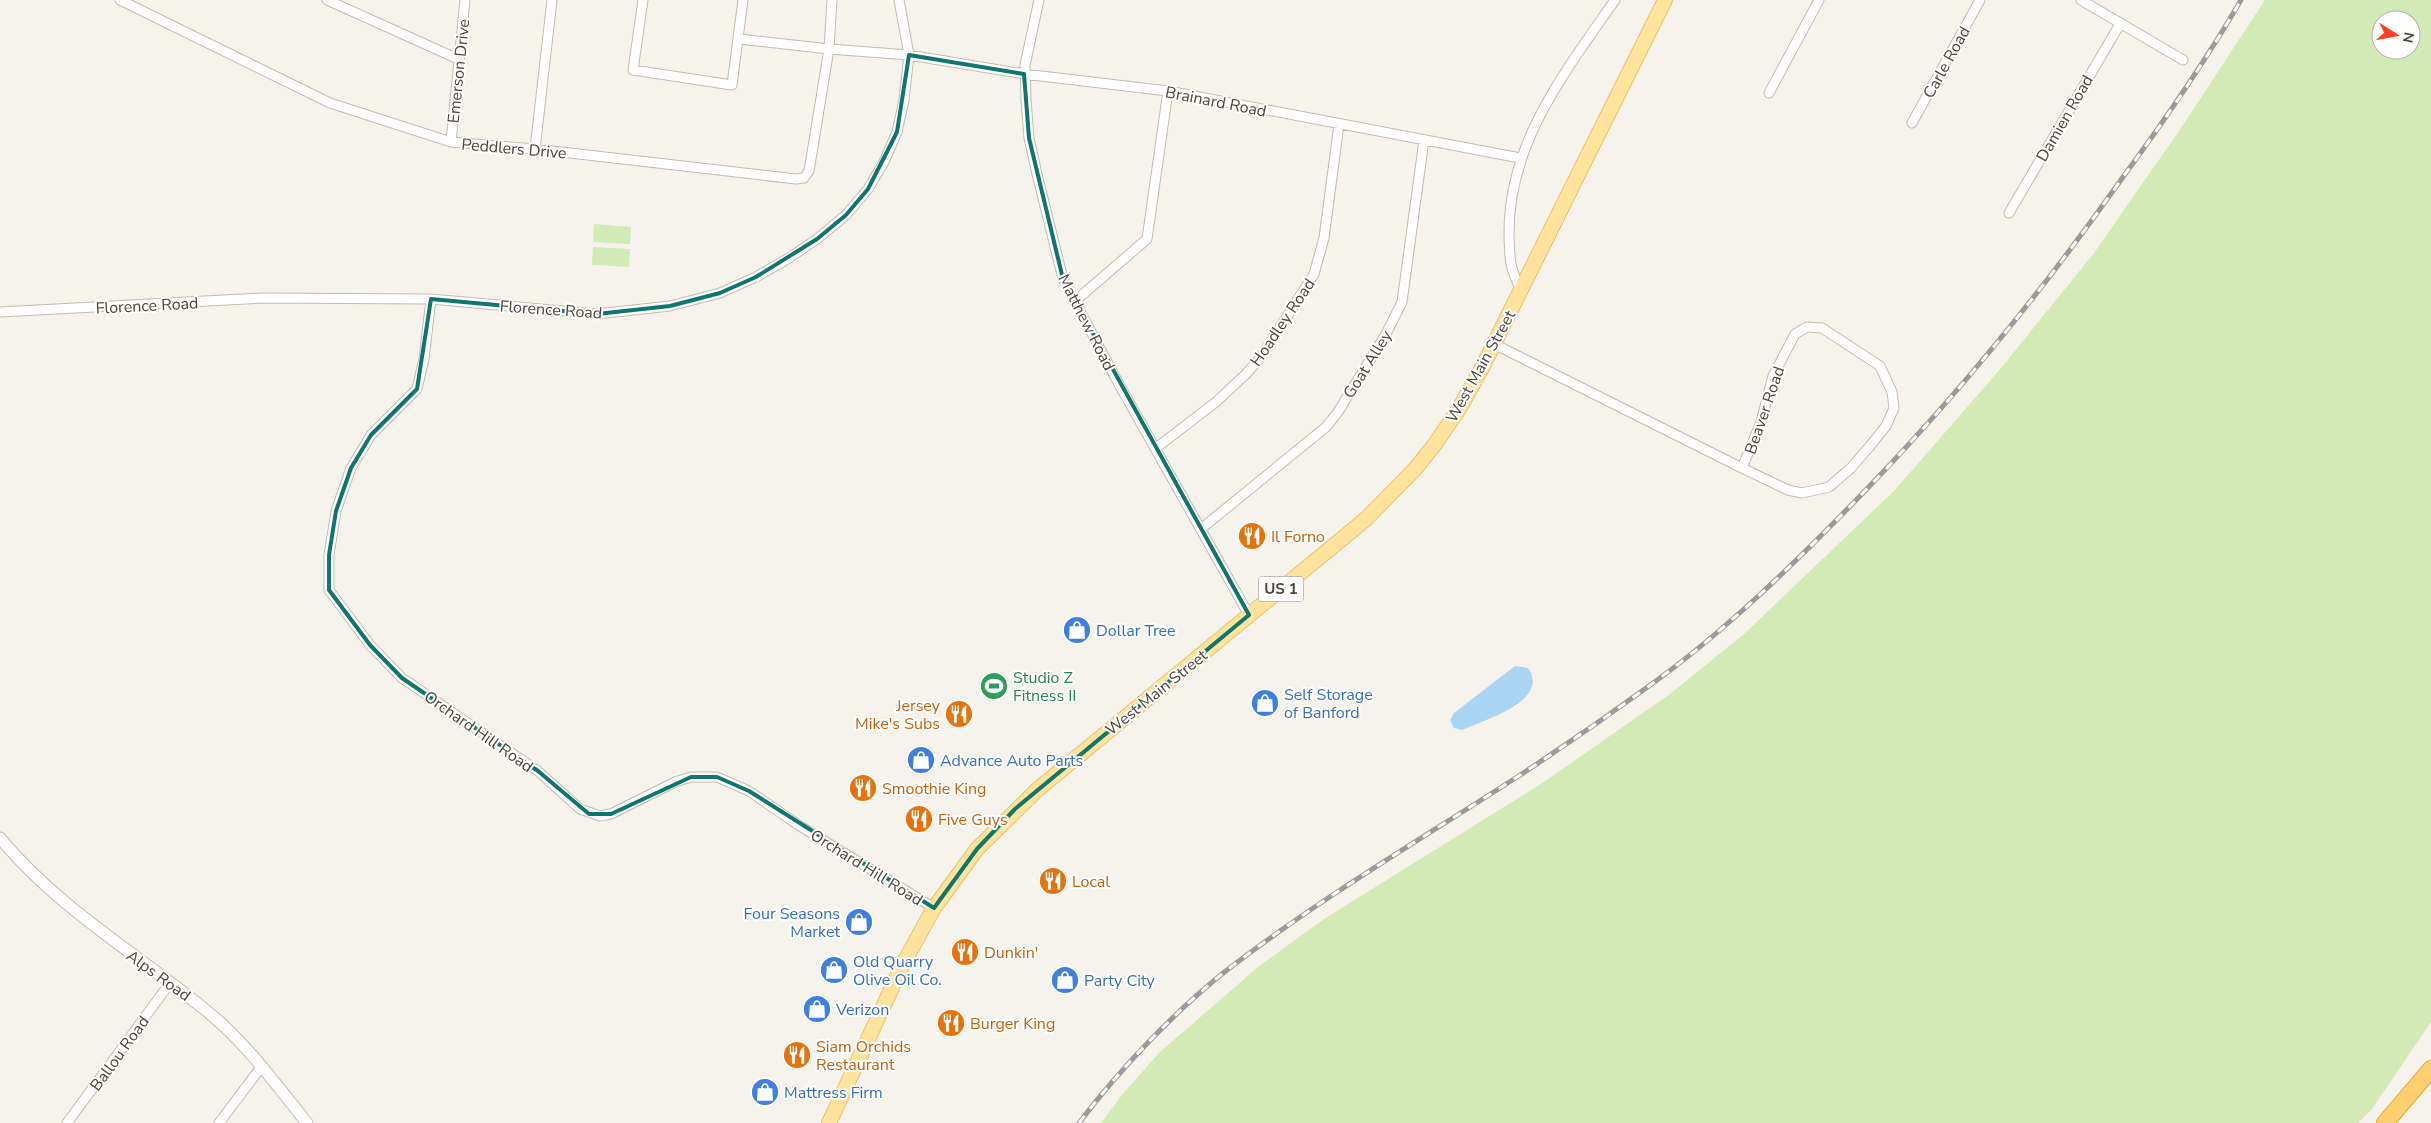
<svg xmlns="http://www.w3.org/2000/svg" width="2431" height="1123" font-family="'Nunito Sans',sans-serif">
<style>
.green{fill:#d2eab5;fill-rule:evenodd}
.water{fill:#a9d4f2}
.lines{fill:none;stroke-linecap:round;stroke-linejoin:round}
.minor-casing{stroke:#c2bbae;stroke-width:11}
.tertiary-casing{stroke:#c2bbae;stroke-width:13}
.primary-casing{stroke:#e6c16a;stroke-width:16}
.motorway-casing{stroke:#e0a43c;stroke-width:18}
.minor{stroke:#fff;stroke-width:9}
.tertiary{stroke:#fff;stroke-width:11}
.primary{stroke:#ffe39c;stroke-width:14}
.motorway{stroke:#ffcf6e;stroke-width:16}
.rail-casing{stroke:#9a9a9a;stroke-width:5}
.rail{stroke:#fff;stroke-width:3;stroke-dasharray:9;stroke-linecap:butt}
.marked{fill:none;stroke:#0f766e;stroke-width:4;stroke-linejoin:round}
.labels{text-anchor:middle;stroke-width:4;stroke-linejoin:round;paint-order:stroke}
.shield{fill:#fff;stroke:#817c74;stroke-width:1}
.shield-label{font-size:15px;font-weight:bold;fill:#4b4439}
.street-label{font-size:16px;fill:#4b4439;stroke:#fff}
.food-label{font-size:16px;fill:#c56008;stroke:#fff;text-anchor:start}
.shop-label{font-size:16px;fill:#366cbe;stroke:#fff;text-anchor:start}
.leisure-label{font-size:16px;fill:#27864d;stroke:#fff;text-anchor:start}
</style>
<rect width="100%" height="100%" fill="#f6f3ec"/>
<path class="green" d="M 2265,0 L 2431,0 L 2431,1022 L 2372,1109 L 2358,1123 L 1101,1123 L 1122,1095 L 1159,1053 L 1258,967 L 1324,919 L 1541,784 L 1670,694 L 1744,634 L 1894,491 L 2002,367 L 2094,253 L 2179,131 ZM 2381,20 L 2411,20 L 2411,50 L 2381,50 Z
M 594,224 L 631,227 L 630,244 L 593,242 Z
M 593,247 L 630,249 L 629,267 L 592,265 Z"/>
<path class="water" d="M 1515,666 L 1528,668 C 1551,701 1484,720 1462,730 L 1454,728 L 1450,720 L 1454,713 Z"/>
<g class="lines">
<defs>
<path id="minor" d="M 120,0 L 330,103 L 451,142 L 535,149 L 796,179 L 804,178 L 809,171 L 829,49 L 832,0
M 327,0 L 458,59
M 643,0 L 633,70 L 732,85 L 743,0
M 1039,0 L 1025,65 L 1026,100 L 1029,138 L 1037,174 L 1063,279 L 1120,386 L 1249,615
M 2081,0 L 2183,60
M 739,39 L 829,49 L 909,55 L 1024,74 L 1168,91 L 1520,158
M 1769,93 L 1819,0
M 1912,123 L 1980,0
M 451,142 L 465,0
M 535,149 L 552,0
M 2009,213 L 2120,24
M 1521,290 C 1509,266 1510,261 1509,235 C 1508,143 1565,72 1615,0
M 431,299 L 424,359 L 417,389 L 371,435 L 351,468 L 336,511 L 329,555 L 329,590 L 370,645 L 402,678 L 538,771 L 580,809 L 600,816 L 611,814 L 675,782 L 691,777 L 717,777 L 749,791 L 800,826 L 934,908
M 1074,302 L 1147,239 L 1168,91
M 0,312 L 263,298 L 431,299 L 597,314 L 670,306 L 720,293 L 756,277 L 789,258 L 817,239 L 846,215 L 868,189 L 884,162 L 897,132 L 904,100 L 909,55 L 899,0
M 1494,344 L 1742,468 L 1761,422 L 1773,376 L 1795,334 L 1807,327 L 1822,328 L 1880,366 L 1892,392 L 1894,408 L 1886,426 L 1870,446 L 1851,468 L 1829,487 L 1802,493 L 1788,490 L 1742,468
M 1156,448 L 1216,402 L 1246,374 L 1261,357 L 1314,274 L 1324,238 L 1339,124
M 1202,528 L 1326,427 L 1338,412 L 1386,334 L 1402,302 L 1424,140
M 67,1123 L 170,983
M 219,1123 L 262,1066"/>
<path id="tertiary" d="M 0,838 C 57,907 134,952 203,1008 C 244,1040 275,1083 307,1123"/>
<path id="primary" d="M 829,1123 L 903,964 L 934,908 L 977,849 L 1037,790 L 1366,519 L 1416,468 L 1435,444 L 1459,409 L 1483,366 L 1665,0"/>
<path id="motorway" d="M 2385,1123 L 2431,1069"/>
</defs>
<use href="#minor" class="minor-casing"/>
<use href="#tertiary" class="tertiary-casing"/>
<use href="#primary" class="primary-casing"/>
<use href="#motorway" class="motorway-casing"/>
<use href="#minor" class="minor"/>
<use href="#tertiary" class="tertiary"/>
<use href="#primary" class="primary"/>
<use href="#motorway" class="motorway"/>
<defs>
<path id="rail" d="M 1079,1123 C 1119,1070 1175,1011 1227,970 C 1318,900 1418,841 1514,779 C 1560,749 1605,718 1649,686 C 1727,630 1796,562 1862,494 C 1956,397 2040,294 2118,184 C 2162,124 2204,64 2241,0"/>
</defs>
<use href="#rail" class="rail-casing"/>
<use href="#rail" class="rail"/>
</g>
<path class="marked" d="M 909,55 L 1024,74 L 1029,138 L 1063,279 L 1249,615 L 1015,809 L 977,849 L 934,908 L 749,791 L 717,777 L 691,777 L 611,814 L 589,814 L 538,771 L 402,678 L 370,645 L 329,590 L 329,555 L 336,511 L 351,468 L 371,435 L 417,389 L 431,299 L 597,314 L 670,306 L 720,293 L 756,277 L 817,239 L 846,215 L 868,189 L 897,132 Z"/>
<defs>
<symbol id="restaurant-disc" viewBox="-11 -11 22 22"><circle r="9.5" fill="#e8710a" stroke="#fff"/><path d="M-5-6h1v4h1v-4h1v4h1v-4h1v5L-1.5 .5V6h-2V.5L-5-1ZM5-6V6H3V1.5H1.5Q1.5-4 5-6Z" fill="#fff"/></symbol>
<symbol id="shop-disc" viewBox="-11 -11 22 22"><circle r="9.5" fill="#3f7fe0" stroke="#fff"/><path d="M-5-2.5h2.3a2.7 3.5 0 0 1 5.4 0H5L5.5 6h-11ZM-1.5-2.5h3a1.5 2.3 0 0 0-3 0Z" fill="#fff"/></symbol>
<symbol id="stadium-disc" viewBox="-11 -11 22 22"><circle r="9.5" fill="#2e9e5b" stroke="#fff"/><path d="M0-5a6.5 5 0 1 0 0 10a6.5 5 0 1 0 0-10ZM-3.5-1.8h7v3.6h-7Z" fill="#fff"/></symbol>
</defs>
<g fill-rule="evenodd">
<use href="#restaurant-disc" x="1236" y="520" width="32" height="32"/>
<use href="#shop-disc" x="1061" y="614" width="32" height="32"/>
<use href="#stadium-disc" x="978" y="670" width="32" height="32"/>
<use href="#shop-disc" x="1249" y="687" width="32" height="32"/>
<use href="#restaurant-disc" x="943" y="698" width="32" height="32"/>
<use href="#shop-disc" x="905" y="744" width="32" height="32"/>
<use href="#restaurant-disc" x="847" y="772" width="32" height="32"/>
<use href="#restaurant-disc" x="903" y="803" width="32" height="32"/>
<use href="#restaurant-disc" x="1037" y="865" width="32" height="32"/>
<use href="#shop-disc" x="843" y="906" width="32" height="32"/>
<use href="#restaurant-disc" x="949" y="936" width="32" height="32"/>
<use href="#shop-disc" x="818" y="954" width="32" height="32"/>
<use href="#shop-disc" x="1049" y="964" width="32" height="32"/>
<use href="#shop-disc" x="801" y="993" width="32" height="32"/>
<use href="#restaurant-disc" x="935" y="1007" width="32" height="32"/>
<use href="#restaurant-disc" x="781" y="1039" width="32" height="32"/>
<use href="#shop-disc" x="749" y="1076" width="32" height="32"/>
</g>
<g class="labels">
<rect class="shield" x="1258.5" y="576.5" width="45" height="25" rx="4"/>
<g class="shield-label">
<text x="1281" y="594">US 1</text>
</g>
<g class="street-label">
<text transform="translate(1946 62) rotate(-61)" y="6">Carle Road</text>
<text transform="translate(458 71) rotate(-84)" y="6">Emerson Drive</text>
<text transform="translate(1216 101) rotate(11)" y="6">Brainard Road</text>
<text transform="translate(2064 118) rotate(-60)" y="6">Damien Road</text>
<text transform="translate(514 148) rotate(5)" y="6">Peddlers Drive</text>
<text transform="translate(147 305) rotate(-3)" y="6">Florence Road</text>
<text transform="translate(551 309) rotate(4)" y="6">Florence Road</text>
<text transform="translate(1087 322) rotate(63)" y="6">Matthew Road</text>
<text transform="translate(1282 322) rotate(-56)" y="6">Hoadley Road</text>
<text transform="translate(1367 364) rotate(-58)" y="6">Goat Alley</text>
<text transform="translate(1480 366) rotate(-61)" y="6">West Main Street</text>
<text transform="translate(1764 410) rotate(-71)" y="6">Beaver Road</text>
<text transform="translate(1156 692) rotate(-39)" y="6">West Main Street</text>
<text transform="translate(479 731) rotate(35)" y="6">Orchard Hill Road</text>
<text transform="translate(867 867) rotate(32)" y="6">Orchard Hill Road</text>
<text transform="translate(159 975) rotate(36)" y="6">Alps Road</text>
<text transform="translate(119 1053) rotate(-54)" y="6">Ballou Road</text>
</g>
<g class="food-label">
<text x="1271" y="542">Il Forno</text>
<text x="940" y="711" text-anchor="end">Jersey<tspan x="940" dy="18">Mike's Subs</tspan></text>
<text x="882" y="794">Smoothie King</text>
<text x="938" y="825">Five Guys</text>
<text x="1072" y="887">Local</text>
<text x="984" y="958">Dunkin'</text>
<text x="970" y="1029">Burger King</text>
<text x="816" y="1052">Siam Orchids<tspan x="816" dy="18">Restaurant</tspan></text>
</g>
<g class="shop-label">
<text x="1096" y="636">Dollar Tree</text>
<text x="1284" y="700">Self Storage<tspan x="1284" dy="18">of Banford</tspan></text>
<text x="940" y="766">Advance Auto Parts</text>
<text x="840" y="919" text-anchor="end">Four Seasons<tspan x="840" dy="18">Market</tspan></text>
<text x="853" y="967">Old Quarry<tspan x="853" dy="18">Olive Oil Co.</tspan></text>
<text x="1084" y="986">Party City</text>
<text x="836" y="1015">Verizon</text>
<text x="784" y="1098">Mattress Firm</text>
</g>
<g class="leisure-label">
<text x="1013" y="683">Studio Z<tspan x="1013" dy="18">Fitness II</tspan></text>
</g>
</g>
<g transform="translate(2396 35) rotate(101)"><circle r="24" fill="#ffffff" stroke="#b7b4b0"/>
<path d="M0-4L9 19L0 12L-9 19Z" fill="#fc3f1d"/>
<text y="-8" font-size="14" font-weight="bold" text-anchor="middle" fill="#4b4439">N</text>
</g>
</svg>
